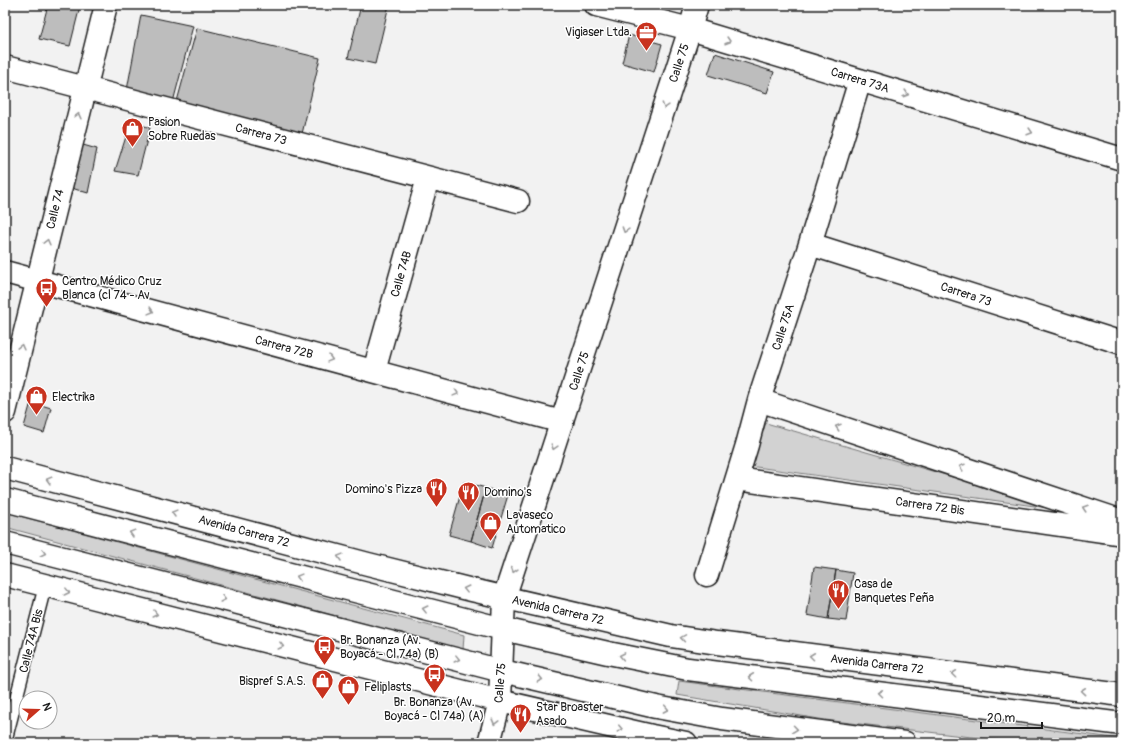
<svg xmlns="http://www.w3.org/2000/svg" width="1127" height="748" font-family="Pangolin,sans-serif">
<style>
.green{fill:#d2d2d2;stroke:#777}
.building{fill:#bdbdbd;stroke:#1c1c1c}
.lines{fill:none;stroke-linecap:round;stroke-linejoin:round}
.lane-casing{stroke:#1c1c1c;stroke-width:15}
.street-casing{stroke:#1c1c1c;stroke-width:25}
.secondary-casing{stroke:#1c1c1c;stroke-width:25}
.highway-casing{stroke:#1c1c1c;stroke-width:25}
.lane{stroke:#fff;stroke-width:12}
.street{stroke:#fff;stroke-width:22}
.secondary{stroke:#fff;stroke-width:22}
.highway{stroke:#fff;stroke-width:22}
.oneway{stroke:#999}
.labels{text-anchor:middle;stroke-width:3;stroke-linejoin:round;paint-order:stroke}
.poi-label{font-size:12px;fill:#1c1c1c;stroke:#fff;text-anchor:start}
.street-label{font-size:12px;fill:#1c1c1c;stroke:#fff}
</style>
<rect width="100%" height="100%" fill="#f2f2f2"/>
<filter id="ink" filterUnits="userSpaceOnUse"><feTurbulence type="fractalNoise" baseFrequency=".025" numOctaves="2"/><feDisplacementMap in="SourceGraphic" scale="8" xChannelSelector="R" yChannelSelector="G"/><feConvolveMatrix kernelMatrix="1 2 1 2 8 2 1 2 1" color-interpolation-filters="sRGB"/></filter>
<g filter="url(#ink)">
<path class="green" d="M 766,423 L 1070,511 L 749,466 Z
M 5,512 L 464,635 L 463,650 L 5,527 Z
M 679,681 L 1122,739 L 1122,743 L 1023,743 L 825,720 L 677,695 Z"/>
<path class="building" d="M 48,5 L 80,6 L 70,46 L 39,39 Z
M 361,5 L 389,5 L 375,64 L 348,58 Z
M 141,15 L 193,26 L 173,102 L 127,90 Z
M 197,28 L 320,58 L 301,138 L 176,105 Z
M 629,35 L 662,44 L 654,72 L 622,63 Z
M 715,53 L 774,72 L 767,93 L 708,75 Z
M 131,121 L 150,128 L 138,175 L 115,171 Z
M 76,143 L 97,149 L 88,193 L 68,187 Z
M 31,402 L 51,408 L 44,433 L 24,427 Z
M 464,482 L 486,488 L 471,541 L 449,535 Z
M 486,488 L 508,495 L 492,548 L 471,541 Z
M 814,567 L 836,570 L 828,619 L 807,615 Z
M 836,570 L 853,573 L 846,621 L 828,619 Z"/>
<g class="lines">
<defs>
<path id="lane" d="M 5,742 L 45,586"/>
<path id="street" d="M 697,5 L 690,29 L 1122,159
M 5,67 L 518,201
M 810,244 L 1122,343
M 5,272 L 562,422
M 374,371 L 428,178
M 759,400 L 1122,521
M 737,479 L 1117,533 L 1122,531
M 707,575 L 747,445 L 759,400 L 810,244 L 860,80"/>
<path id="secondary" d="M 5,412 L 106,5
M 489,743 L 500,701 L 504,598 L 690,29 L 596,5"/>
<path id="highway" d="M 5,468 L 368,564 L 472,590 L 671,636 L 717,643 L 1122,695
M 5,500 L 355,591 L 503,629 L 608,653 L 688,669 L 1122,724
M 5,543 L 502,671 L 656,707 L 722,719 L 905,743
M 5,575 L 500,701 L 652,736 L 686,743"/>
</defs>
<use href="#lane" class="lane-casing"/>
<use href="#street" class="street-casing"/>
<use href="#secondary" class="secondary-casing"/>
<use href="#highway" class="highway-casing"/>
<use href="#lane" class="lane"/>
<use href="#street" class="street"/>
<use href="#secondary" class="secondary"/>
<use href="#highway" class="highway"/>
</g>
<defs><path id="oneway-chevron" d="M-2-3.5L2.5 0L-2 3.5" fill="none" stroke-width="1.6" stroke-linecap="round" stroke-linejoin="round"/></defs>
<g class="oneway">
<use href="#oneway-chevron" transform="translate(728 41) rotate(17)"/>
<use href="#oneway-chevron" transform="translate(906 94) rotate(17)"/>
<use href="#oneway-chevron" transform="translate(665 106) rotate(108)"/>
<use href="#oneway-chevron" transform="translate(78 116) rotate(-76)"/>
<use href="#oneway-chevron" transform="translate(1030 132) rotate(17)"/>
<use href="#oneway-chevron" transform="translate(625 230) rotate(108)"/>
<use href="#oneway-chevron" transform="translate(47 242) rotate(-76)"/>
<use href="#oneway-chevron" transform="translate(151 311) rotate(15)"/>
<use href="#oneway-chevron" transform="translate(21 347) rotate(-76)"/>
<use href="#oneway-chevron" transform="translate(330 359) rotate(15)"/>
<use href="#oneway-chevron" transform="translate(456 393) rotate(15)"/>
<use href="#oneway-chevron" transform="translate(838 427) rotate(-162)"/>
<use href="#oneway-chevron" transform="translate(554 447) rotate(108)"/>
<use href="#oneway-chevron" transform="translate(962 467) rotate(-162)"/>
<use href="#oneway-chevron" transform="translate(49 480) rotate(-165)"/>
<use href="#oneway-chevron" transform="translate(1085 508) rotate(-162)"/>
<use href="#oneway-chevron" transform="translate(174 513) rotate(-165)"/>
<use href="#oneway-chevron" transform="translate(132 533) rotate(-165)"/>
<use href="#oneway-chevron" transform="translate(43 553) rotate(14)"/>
<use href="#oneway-chevron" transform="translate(340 557) rotate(-165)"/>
<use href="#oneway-chevron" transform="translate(514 570) rotate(108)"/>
<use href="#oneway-chevron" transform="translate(299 577) rotate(-165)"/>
<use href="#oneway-chevron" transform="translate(466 589) rotate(-166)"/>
<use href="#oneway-chevron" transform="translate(67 592) rotate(14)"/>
<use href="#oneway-chevron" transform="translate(223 599) rotate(14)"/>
<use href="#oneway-chevron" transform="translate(425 609) rotate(-166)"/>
<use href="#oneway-chevron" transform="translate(155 614) rotate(14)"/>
<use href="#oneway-chevron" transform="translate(683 638) rotate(-171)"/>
<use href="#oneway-chevron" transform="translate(281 646) rotate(14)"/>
<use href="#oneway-chevron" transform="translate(622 656) rotate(-169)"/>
<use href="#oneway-chevron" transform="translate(812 656) rotate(-173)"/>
<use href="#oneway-chevron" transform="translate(457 659) rotate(14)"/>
<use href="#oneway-chevron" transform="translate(954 674) rotate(-173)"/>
<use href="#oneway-chevron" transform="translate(751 677) rotate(-173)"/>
<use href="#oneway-chevron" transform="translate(540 679) rotate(13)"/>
<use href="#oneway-chevron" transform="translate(1083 691) rotate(-174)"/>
<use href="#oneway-chevron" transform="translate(880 693) rotate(-173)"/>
<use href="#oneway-chevron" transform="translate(666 709) rotate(11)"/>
<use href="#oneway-chevron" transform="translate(495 722) rotate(105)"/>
<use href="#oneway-chevron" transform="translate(620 729) rotate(13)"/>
<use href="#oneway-chevron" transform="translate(795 729) rotate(8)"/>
</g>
</g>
<defs>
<symbol id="office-pin" viewBox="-11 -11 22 30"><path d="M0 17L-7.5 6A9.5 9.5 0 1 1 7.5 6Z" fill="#c8321e" stroke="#fff"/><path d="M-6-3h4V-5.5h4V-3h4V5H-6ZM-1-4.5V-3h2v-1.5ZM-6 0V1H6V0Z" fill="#fff"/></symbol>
<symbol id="shop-pin" viewBox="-11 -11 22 30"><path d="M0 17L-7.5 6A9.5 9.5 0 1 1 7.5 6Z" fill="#c8321e" stroke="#fff"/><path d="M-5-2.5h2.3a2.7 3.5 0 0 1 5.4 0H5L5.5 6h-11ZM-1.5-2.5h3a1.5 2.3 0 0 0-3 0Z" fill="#fff"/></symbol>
<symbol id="bus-pin" viewBox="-11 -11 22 30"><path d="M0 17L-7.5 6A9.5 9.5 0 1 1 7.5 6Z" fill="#c8321e" stroke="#fff"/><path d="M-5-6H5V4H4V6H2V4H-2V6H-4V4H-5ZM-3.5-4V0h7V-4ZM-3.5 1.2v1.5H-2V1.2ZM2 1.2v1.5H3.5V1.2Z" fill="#fff"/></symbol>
<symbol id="restaurant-pin" viewBox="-11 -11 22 30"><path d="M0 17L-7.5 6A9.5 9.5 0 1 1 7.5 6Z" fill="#c8321e" stroke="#fff"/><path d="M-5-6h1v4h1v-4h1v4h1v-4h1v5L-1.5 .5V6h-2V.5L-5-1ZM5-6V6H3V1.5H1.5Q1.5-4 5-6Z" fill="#fff"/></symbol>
</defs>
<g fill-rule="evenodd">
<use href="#office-pin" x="634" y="20" width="25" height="34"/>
<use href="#shop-pin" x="120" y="116" width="25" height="34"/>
<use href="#bus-pin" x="34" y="276" width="25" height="34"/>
<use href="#shop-pin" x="24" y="384" width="25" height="34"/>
<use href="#restaurant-pin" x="424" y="476" width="25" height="34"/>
<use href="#restaurant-pin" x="456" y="480" width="25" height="34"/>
<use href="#shop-pin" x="478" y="510" width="25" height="34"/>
<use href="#restaurant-pin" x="826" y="578" width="25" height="34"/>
<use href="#bus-pin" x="312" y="634" width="25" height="34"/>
<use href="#bus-pin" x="422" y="662" width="25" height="34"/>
<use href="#shop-pin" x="310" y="668" width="25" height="34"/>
<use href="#shop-pin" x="336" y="674" width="25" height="34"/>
<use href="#restaurant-pin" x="508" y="702" width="25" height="34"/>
</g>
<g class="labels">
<g class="poi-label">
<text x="632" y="36" text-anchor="end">Vigiaser Ltda.</text>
<text x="148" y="126">Pasion<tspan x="148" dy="14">Sobre Ruedas</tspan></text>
<text x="62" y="285">Centro Médico Cruz<tspan x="62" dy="14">Blanca (cl 74 - Av</tspan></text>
<text x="52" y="401">Electrika</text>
<text x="422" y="493" text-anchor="end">Domino's Pizza</text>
<text x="484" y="496">Domino's</text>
<text x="506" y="519">Lavaseco<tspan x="506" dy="14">Automatico</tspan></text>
<text x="854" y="588">Casa de<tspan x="854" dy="14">Banquetes Peña</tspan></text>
<text x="340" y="644">Br. Bonanza (Av.<tspan x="340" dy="14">Boyacá - Cl 74a) (B)</tspan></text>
<text x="306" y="685" text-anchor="end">Bispref S.A.S.</text>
<text x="364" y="691">Feliplasts</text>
<text x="434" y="706" text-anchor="middle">Br. Bonanza (Av.<tspan x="434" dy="14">Boyacá - Cl 74a) (A)</tspan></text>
<text x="536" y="711">Star Broaster<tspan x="536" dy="14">Asado</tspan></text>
</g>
<g class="street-label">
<text transform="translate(679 63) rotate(-72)" y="4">Calle 75</text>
<text transform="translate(860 80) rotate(17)" y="4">Carrera 73A</text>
<text transform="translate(261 134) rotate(15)" y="4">Carrera 73</text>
<text transform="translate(55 209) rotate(-76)" y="4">Calle 74</text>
<text transform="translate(401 274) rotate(-74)" y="4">Calle 74B</text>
<text transform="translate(966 294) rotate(18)" y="4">Carrera 73</text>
<text transform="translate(783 327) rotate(-72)" y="4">Calle 75A</text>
<text transform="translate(284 347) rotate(15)" y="4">Carrera 72B</text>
<text transform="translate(579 371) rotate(-72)" y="4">Calle 75</text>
<text transform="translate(930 506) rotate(8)" y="4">Carrera 72 Bis</text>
<text transform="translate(244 531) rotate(15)" y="4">Avenida Carrera 72</text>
<text transform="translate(558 610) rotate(13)" y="4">Avenida Carrera 72</text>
<text transform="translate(31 641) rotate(-76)" y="4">Calle 74A Bis</text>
<text transform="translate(877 664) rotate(7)" y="4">Avenida Carrera 72</text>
<text transform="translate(500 683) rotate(-86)" y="4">Calle 75</text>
</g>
</g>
<rect width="1127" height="748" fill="none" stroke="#fff" stroke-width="20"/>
<rect x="10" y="10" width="1107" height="728" fill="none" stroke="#1c1c1c" stroke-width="1.5" filter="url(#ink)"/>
<g transform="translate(38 710) rotate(70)"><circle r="19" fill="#ffffff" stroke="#a4a4a4"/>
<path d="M0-3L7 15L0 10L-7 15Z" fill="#c8321e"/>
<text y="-6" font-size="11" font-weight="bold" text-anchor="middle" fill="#1c1c1c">N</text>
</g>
<path d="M981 722v6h61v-6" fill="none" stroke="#1c1c1c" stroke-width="2"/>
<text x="987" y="722" font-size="12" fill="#1c1c1c" stroke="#ffffff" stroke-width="3" paint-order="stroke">20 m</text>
</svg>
